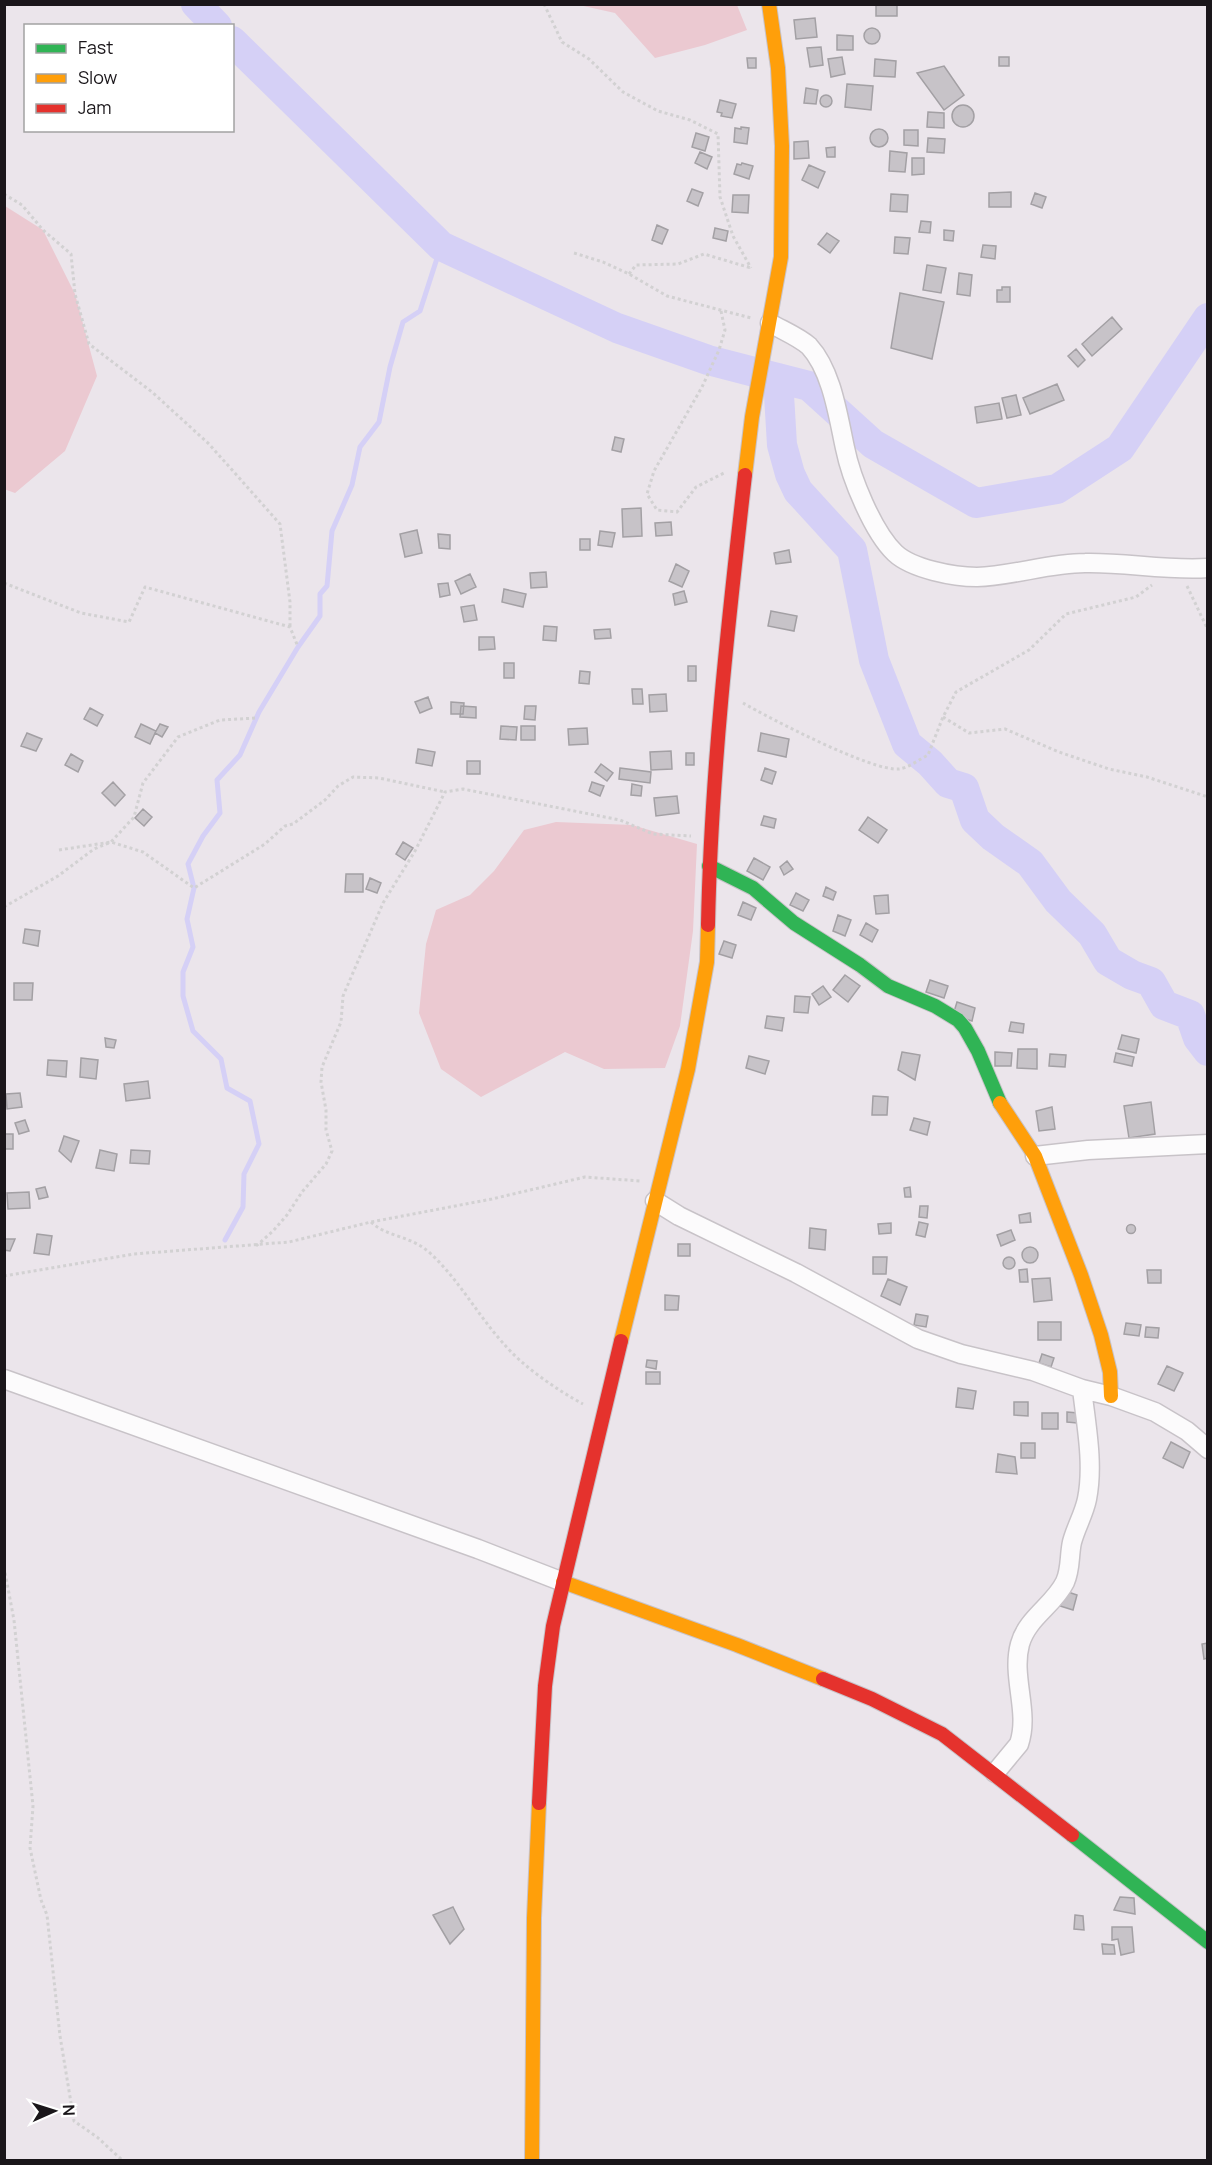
<svg xmlns="http://www.w3.org/2000/svg" width="1212" height="2165" font-family="Manrope,sans-serif">
<style>
.green{fill:#ebc9d1}
.lines{fill:none;stroke-linecap:round;stroke-linejoin:round}
.stream{stroke:#d5d0f6;stroke-width:5}
.river{stroke:#d5d0f6;stroke-width:30}
.building{fill:#c7c3c8;stroke:#a3a0a4;stroke-width:1.5}
.street-casing{stroke:#c8c3c8;stroke-width:21}
.fast-casing{stroke:#c8c3c8;stroke-width:16}
.slow-casing{stroke:#c8c3c8;stroke-width:16}
.jam-casing{stroke:#c8c3c8;stroke-width:16}
.path{stroke:#d2d1d2;stroke-width:3;stroke-dasharray:3 3;stroke-linecap:butt}
.street{stroke:#fcfbfc;stroke-width:18}
.fast{stroke:#30b455;stroke-width:14}
.slow{stroke:#ff9f0a;stroke-width:14}
.jam{stroke:#e5322d;stroke-width:14}
</style>
<rect width="100%" height="100%" fill="#ebe5eb"/>
<path class="green" d="M 579,5 L 737,5 L 747,30 L 705,45 L 655,58 L 615,13 Z
M 5,206 L 43,230 L 75,294 L 97,376 L 65,451 L 15,493 L 4,489 Z
M 556,822 L 632,825 L 697,844 L 693,931 L 680,1026 L 665,1068 L 604,1069 L 565,1052 L 481,1097 L 441,1069 L 419,1013 L 426,944 L 436,910 L 470,895 L 494,871 L 524,830 Z"/>
<g class="lines">
<path class="stream" d="M 225,1240 L 243,1207 L 244,1174 L 259,1144 L 250,1101 L 227,1088 L 221,1059 L 193,1031 L 183,996 L 183,972 L 193,947 L 187,919 L 194,888 L 188,864 L 203,836 L 220,813 L 217,780 L 240,755 L 259,712 L 298,647 L 320,616 L 320,594 L 327,586 L 332,531 L 352,485 L 360,447 L 379,422 L 390,367 L 403,322 L 420,311 L 441,246"/>
<path class="river" d="M 196,4 L 217,26
M 232,41 L 441,246 L 617,328 L 708,360 L 809,386 L 873,444 L 976,503 L 1057,489 L 1120,448 L 1208,318
M 778,378 L 782,445 L 790,474 L 798,491 L 852,550 L 874,660 L 907,744 L 930,763 L 948,783 L 964,788 L 975,820 L 993,837 L 1030,863 L 1058,901 L 1092,934 L 1108,961 L 1132,975 L 1151,982 L 1164,1005 L 1190,1015 L 1198,1038 L 1208,1051"/>
</g>
<path class="building" d="M 876,4 L 897,4 L 897,16 L 876,16 Z
M 815,18 L 817,37 L 796,39 L 794,20 Z
M864 36a8 8 0 1 1 16 0a8 8 0 1 1-16 0Z
M 837,35 L 853,36 L 853,50 L 837,50 Z
M 821,47 L 823,65 L 810,67 L 807,48 Z
M 842,57 L 845,74 L 831,77 L 828,59 Z
M 999,57 L 1009,57 L 1009,66 L 999,66 Z
M 747,58 L 756,58 L 756,68 L 748,68 Z
M 875,59 L 896,61 L 895,77 L 874,76 Z
M 944,66 L 964,95 L 944,110 L 917,73 Z
M 847,84 L 873,86 L 871,110 L 845,107 Z
M 806,88 L 818,90 L 816,104 L 804,103 Z
M820 101a6 6 0 1 1 12 0a6 6 0 1 1-12 0Z
M 720,100 L 736,104 L 732,118 L 721,116 L 722,113 L 717,112 Z
M952 116a11 11 0 1 1 22 0a11 11 0 1 1-22 0Z
M 928,112 L 944,113 L 944,128 L 927,127 Z
M 741,127 L 749,128 L 747,144 L 734,142 L 735,128 L 741,129 Z
M870 138a9 9 0 1 1 18 0a9 9 0 1 1-18 0Z
M 904,130 L 918,130 L 918,146 L 904,145 Z
M 696,133 L 709,137 L 705,151 L 692,147 Z
M 928,138 L 945,139 L 944,153 L 927,152 Z
M 808,141 L 809,158 L 794,159 L 794,142 Z
M 835,147 L 835,157 L 827,157 L 826,148 Z
M 890,151 L 907,153 L 905,172 L 889,171 Z
M 700,152 L 712,157 L 707,169 L 695,163 Z
M 912,158 L 924,158 L 924,174 L 912,175 Z
M 742,163 L 753,166 L 749,179 L 734,174 L 737,164 L 741,165 Z
M 809,165 L 825,172 L 818,188 L 802,180 Z
M 692,189 L 703,193 L 698,206 L 687,201 Z
M 1011,192 L 1011,207 L 989,207 L 989,193 Z
M 1035,193 L 1046,197 L 1042,208 L 1031,204 Z
M 891,194 L 908,195 L 907,212 L 890,211 Z
M 733,195 L 749,195 L 748,213 L 732,212 Z
M 921,221 L 931,222 L 930,233 L 919,232 Z
M 657,225 L 668,230 L 662,244 L 652,240 Z
M 715,228 L 728,231 L 726,241 L 713,238 Z
M 944,230 L 954,231 L 953,241 L 944,240 Z
M 827,233 L 839,241 L 830,253 L 818,244 Z
M 895,237 L 910,238 L 908,254 L 894,253 Z
M 983,245 L 996,246 L 995,259 L 981,257 Z
M 927,265 L 946,268 L 941,293 L 923,290 Z
M 959,273 L 972,275 L 970,296 L 957,294 Z
M 1002,287 L 1010,287 L 1010,302 L 997,302 L 997,290 L 1002,290 Z
M 900,293 L 944,302 L 932,359 L 891,348 Z
M 1112,317 L 1122,329 L 1092,356 L 1082,344 Z
M 1076,349 L 1085,360 L 1078,367 L 1068,356 Z
M 1057,384 L 1064,400 L 1030,414 L 1023,398 Z
M 1016,395 L 1021,415 L 1007,418 L 1002,398 Z
M 999,403 L 1002,419 L 977,423 L 975,407 Z
M 615,437 L 624,439 L 621,452 L 612,450 Z
M 641,508 L 642,536 L 623,537 L 622,509 Z
M 671,522 L 672,535 L 656,536 L 655,523 Z
M 417,530 L 422,553 L 405,557 L 400,534 Z
M 600,531 L 615,533 L 612,547 L 598,545 Z
M 438,534 L 450,535 L 450,549 L 439,548 Z
M 580,539 L 590,539 L 590,550 L 580,550 Z
M 789,550 L 791,562 L 776,564 L 774,553 Z
M 676,564 L 689,571 L 682,587 L 669,581 Z
M 546,572 L 547,587 L 531,588 L 530,573 Z
M 470,574 L 476,587 L 461,594 L 455,581 Z
M 448,583 L 450,595 L 440,597 L 438,584 Z
M 504,589 L 526,594 L 523,607 L 502,602 Z
M 684,591 L 687,602 L 675,605 L 673,594 Z
M 474,605 L 477,620 L 464,622 L 461,607 Z
M 771,611 L 797,616 L 794,631 L 768,626 Z
M 544,626 L 557,627 L 556,641 L 543,640 Z
M 610,629 L 611,638 L 595,639 L 594,630 Z
M 479,637 L 494,637 L 495,649 L 479,650 Z
M 504,663 L 514,663 L 514,678 L 504,678 Z
M 688,666 L 696,666 L 696,681 L 688,681 Z
M 580,671 L 590,672 L 589,684 L 579,683 Z
M 632,689 L 642,689 L 643,704 L 633,704 Z
M 666,694 L 667,711 L 650,712 L 649,695 Z
M 428,697 L 432,708 L 420,713 L 415,702 Z
M 451,702 L 464,703 L 463,714 L 451,714 Z
M 461,706 L 476,707 L 476,718 L 460,717 Z
M 525,706 L 536,706 L 535,720 L 524,719 Z
M 90,708 L 103,715 L 97,726 L 84,719 Z
M 141,724 L 156,731 L 150,744 L 135,737 Z
M 160,724 L 168,727 L 162,737 L 155,733 Z
M 501,726 L 517,727 L 516,740 L 500,739 Z
M 521,726 L 535,726 L 535,740 L 521,740 Z
M 587,728 L 588,744 L 569,745 L 568,729 Z
M 27,733 L 42,739 L 36,751 L 21,746 Z
M 761,733 L 789,739 L 786,757 L 758,751 Z
M 418,749 L 435,752 L 432,766 L 416,763 Z
M 671,751 L 672,769 L 651,770 L 650,752 Z
M 686,753 L 694,753 L 694,765 L 686,765 Z
M 71,754 L 83,761 L 78,772 L 65,765 Z
M 467,761 L 480,761 L 480,774 L 467,774 Z
M 601,764 L 613,773 L 607,781 L 595,772 Z
M 620,768 L 651,772 L 650,783 L 619,779 Z
M 765,768 L 776,772 L 772,784 L 761,780 Z
M 113,782 L 125,795 L 115,806 L 102,793 Z
M 592,782 L 604,786 L 600,796 L 589,791 Z
M 632,784 L 642,786 L 641,796 L 631,795 Z
M 677,796 L 679,813 L 656,816 L 654,798 Z
M 143,809 L 152,817 L 144,826 L 135,818 Z
M 764,816 L 776,819 L 774,828 L 761,825 Z
M 868,817 L 887,830 L 878,843 L 859,830 Z
M 403,842 L 413,848 L 405,860 L 396,854 Z
M 754,858 L 770,867 L 763,880 L 747,871 Z
M 787,861 L 793,869 L 784,875 L 780,867 Z
M 346,874 L 363,874 L 363,892 L 345,892 Z
M 370,878 L 381,883 L 377,893 L 366,889 Z
M 826,887 L 836,892 L 833,900 L 823,896 Z
M 796,893 L 809,900 L 803,911 L 790,905 Z
M 888,895 L 889,913 L 876,914 L 874,896 Z
M 743,902 L 756,908 L 751,920 L 738,915 Z
M 838,915 L 851,920 L 845,936 L 833,931 Z
M 866,923 L 878,930 L 872,942 L 860,935 Z
M 25,929 L 40,931 L 38,946 L 23,943 Z
M 724,941 L 736,945 L 732,958 L 719,954 Z
M 845,975 L 860,986 L 848,1002 L 833,990 Z
M 930,980 L 948,986 L 944,998 L 926,992 Z
M 14,983 L 33,983 L 32,1000 L 14,1000 Z
M 823,986 L 831,997 L 819,1005 L 812,994 Z
M 795,996 L 810,997 L 808,1013 L 794,1012 Z
M 957,1002 L 975,1008 L 972,1021 L 953,1015 Z
M 767,1016 L 784,1018 L 782,1031 L 765,1028 Z
M 1011,1022 L 1024,1024 L 1023,1033 L 1009,1031 Z
M 1122,1035 L 1139,1039 L 1136,1053 L 1118,1049 Z
M 105,1038 L 116,1040 L 114,1048 L 106,1047 Z
M 1018,1049 L 1037,1049 L 1037,1069 L 1017,1068 Z
M 902,1052 L 920,1055 L 915,1080 L 898,1070 Z
M 995,1052 L 1012,1053 L 1011,1066 L 995,1066 Z
M 1116,1053 L 1134,1057 L 1132,1066 L 1114,1062 Z
M 1050,1054 L 1066,1055 L 1065,1067 L 1049,1066 Z
M 749,1056 L 769,1061 L 765,1074 L 746,1068 Z
M 81,1058 L 98,1060 L 96,1079 L 80,1077 Z
M 48,1060 L 67,1061 L 66,1077 L 47,1075 Z
M 148,1081 L 150,1098 L 126,1101 L 124,1084 Z
M 20,1093 L 22,1107 L 7,1109 L 6,1094 Z
M 873,1096 L 888,1097 L 887,1115 L 872,1115 Z
M 1151,1102 L 1155,1134 L 1129,1138 L 1124,1106 Z
M 1052,1107 L 1055,1129 L 1039,1131 L 1036,1111 Z
M 914,1118 L 930,1122 L 927,1135 L 910,1130 Z
M 25,1120 L 29,1131 L 19,1134 L 15,1123 Z
M 4,1134 L 13,1134 L 13,1149 L 4,1149 Z
M 64,1136 L 79,1141 L 71,1162 L 59,1151 Z
M 100,1150 L 117,1154 L 114,1171 L 96,1168 Z
M 131,1150 L 150,1151 L 149,1164 L 130,1163 Z
M 45,1187 L 48,1197 L 39,1199 L 36,1189 Z
M 910,1187 L 911,1197 L 905,1197 L 904,1188 Z
M 29,1192 L 30,1208 L 8,1209 L 7,1193 Z
M 920,1206 L 928,1206 L 927,1218 L 919,1217 Z
M 1030,1213 L 1031,1222 L 1020,1223 L 1019,1215 Z
M 919,1222 L 928,1224 L 925,1237 L 916,1235 Z
M 891,1223 L 891,1233 L 879,1234 L 878,1224 Z
M1126.5 1229a4.5 4.5 0 1 1 9 0a4.5 4.5 0 1 1-9 0Z
M 810,1228 L 826,1230 L 825,1250 L 809,1248 Z
M 1011,1230 L 1015,1240 L 1001,1246 L 997,1235 Z
M 37,1234 L 52,1236 L 49,1255 L 34,1253 Z
M 4,1239 L 15,1239 L 10,1251 L 4,1250 Z
M 678,1244 L 690,1244 L 690,1256 L 678,1256 Z
M1022 1255a8 8 0 1 1 16 0a8 8 0 1 1-16 0Z
M1003 1263a6 6 0 1 1 12 0a6 6 0 1 1-12 0Z
M 873,1257 L 887,1257 L 886,1274 L 873,1274 Z
M 1027,1269 L 1028,1282 L 1020,1282 L 1019,1270 Z
M 1147,1270 L 1161,1270 L 1161,1283 L 1148,1283 Z
M 1050,1278 L 1052,1300 L 1034,1302 L 1032,1279 Z
M 888,1279 L 907,1287 L 900,1305 L 881,1296 Z
M 665,1295 L 679,1296 L 678,1310 L 665,1310 Z
M 916,1314 L 928,1316 L 926,1327 L 914,1325 Z
M 1038,1322 L 1061,1322 L 1061,1340 L 1038,1340 Z
M 1126,1323 L 1141,1325 L 1139,1336 L 1124,1334 Z
M 1146,1327 L 1159,1328 L 1158,1338 L 1145,1337 Z
M 1042,1354 L 1054,1358 L 1051,1367 L 1039,1363 Z
M 647,1360 L 657,1361 L 656,1369 L 646,1367 Z
M 1167,1366 L 1183,1373 L 1174,1391 L 1158,1384 Z
M 646,1372 L 660,1372 L 660,1384 L 646,1384 Z
M 958,1388 L 976,1391 L 973,1409 L 956,1407 Z
M 1014,1402 L 1028,1402 L 1028,1416 L 1014,1415 Z
M 1067,1412 L 1078,1413 L 1077,1423 L 1067,1422 Z
M 1042,1413 L 1058,1413 L 1058,1429 L 1042,1429 Z
M 1171,1442 L 1190,1452 L 1183,1468 L 1163,1458 Z
M 1021,1443 L 1035,1443 L 1035,1458 L 1021,1458 Z
M 998,1454 L 1015,1457 L 1017,1474 L 996,1472 Z
M 1062,1590 L 1077,1595 L 1073,1610 L 1057,1605 Z
M 1208,1643 L 1208,1658 L 1204,1659 L 1202,1644 Z
M 1120,1897 L 1134,1898 L 1135,1914 L 1114,1910 Z
M 453,1907 L 464,1929 L 450,1944 L 433,1915 Z
M 1075,1915 L 1083,1916 L 1084,1930 L 1074,1929 Z
M 1112,1927 L 1132,1927 L 1134,1952 L 1121,1955 L 1118,1939 L 1112,1940 Z
M 1102,1944 L 1114,1945 L 1115,1954 L 1103,1954 Z"/>
<g class="lines">
<defs>
<path id="street" d="M 770,323 C 782,330 799,337 809,346 C 832,371 838,416 845,448 C 851,478 873,532 895,553 C 912,569 954,577 977,577 C 1013,576 1049,563 1085,563 C 1126,562 1166,571 1208,568
M 1035,1156 L 1088,1150 L 1208,1144
M 655,1201 L 679,1216 L 796,1273 L 918,1339 L 961,1354 L 1033,1371 L 1082,1389 L 1111,1396 L 1155,1412 L 1187,1431 L 1208,1449
M 4,1379 L 478,1549 L 563,1582
M 995,1773 L 1019,1744 C 1030,1712 1011,1677 1020,1644 C 1027,1618 1054,1605 1065,1582 C 1071,1569 1069,1555 1072,1542 C 1076,1527 1084,1514 1087,1499 C 1094,1464 1086,1424 1082,1389"/>
<path id="fast" d="M 709,866 L 753,888 L 794,923 L 860,965 L 888,986 L 935,1006 L 958,1020 L 965,1028 L 978,1051 L 1000,1103
M 1072,1835 L 1208,1942"/>
<path id="slow" d="M 745,475 L 752,417 L 781,257 L 782,146 L 778,68 L 769,4
M 1000,1103 L 1035,1156 L 1081,1275 L 1101,1335 L 1110,1372 L 1111,1396
M 621,1341 L 688,1069 L 707,962 L 708,925
M 563,1582 L 737,1645 L 823,1679
M 532,2160 L 534,1918 L 539,1803"/>
<path id="jam" d="M 708,925 C 711,775 728,624 745,475
M 823,1679 L 872,1699 L 942,1734 L 1072,1835
M 539,1803 L 545,1686 L 553,1626 L 621,1341"/>
</defs>
<use href="#street" class="street-casing"/>
<use href="#fast" class="fast-casing"/>
<use href="#slow" class="slow-casing"/>
<use href="#jam" class="jam-casing"/>
<path class="path" d="M 544,4 L 562,42 L 589,59 L 623,92 L 658,111 L 690,120 L 718,134 L 720,197 L 733,236 L 751,268
M 4,194 L 22,205 L 43,230 L 71,254 L 75,294 L 89,344 L 152,392 L 209,444 L 280,524 L 290,602 L 290,627
M 574,253 L 603,262 L 629,274 L 667,296 L 751,318
M 629,274 L 636,265 L 678,264 L 704,254 L 751,268
M 721,311 L 725,330 L 719,350 L 702,387 L 654,471 L 647,494 L 657,510 L 677,512 L 696,487 L 724,473
M 4,583 L 81,613 L 129,622 L 145,587 L 290,627 L 298,647
M 1187,586 L 1208,630
M 743,703 C 769,718 873,772 899,769 C 908,768 920,759 928,755 L 943,717 L 956,692 L 1029,650 L 1066,614 L 1136,597 L 1152,585
M 943,717 L 969,733 L 1005,729 L 1059,752 L 1109,769 L 1147,777 L 1208,797
M 59,850 L 111,842 L 143,852 L 194,888 L 265,844 L 285,826 L 293,824 L 325,800 L 338,786 L 353,777 L 379,778 L 445,792
M 4,907 L 58,876 L 94,849 L 111,842 L 134,817 L 143,783 L 178,737 L 220,720 L 256,718
M 371,1222 C 386,1237 411,1235 431,1254 C 459,1280 477,1314 503,1343 C 522,1366 557,1390 583,1404
M 256,1246 L 273,1231 L 287,1215 L 302,1192 L 326,1164 L 332,1151 L 326,1130 L 326,1110 L 321,1082 L 322,1067 L 341,1022 L 343,996 L 383,903 L 415,851 L 445,792 L 463,789 L 620,820 L 653,834 L 691,836
M 4,1276 L 134,1254 L 289,1242 L 371,1222 L 492,1199 L 585,1177 L 640,1181
M 4,1567 L 14,1620 L 33,1806 L 30,1848 L 41,1900 L 47,1915 L 60,2036 L 74,2121 L 97,2137 L 122,2160"/>
<use href="#street" class="street"/>
<use href="#fast" class="fast"/>
<use href="#slow" class="slow"/>
<use href="#jam" class="jam"/>
</g>
<rect width="1212" height="2165" fill="none" stroke="#1a161a" stroke-width="12"/>
<rect x="24" y="24" width="210" height="108" fill="#ffffff" stroke="#a3a2a3" stroke-width="1.5"/>
<rect x="36" y="44" width="30" height="9" fill="#30b455" stroke="#a3a2a3" stroke-width="1.5"/>
<text x="78" y="54" font-size="18" fill="#1a161a">Fast</text>
<rect x="36" y="74" width="30" height="9" fill="#ff9f0a" stroke="#a3a2a3" stroke-width="1.5"/>
<text x="78" y="84" font-size="18" fill="#1a161a">Slow</text>
<rect x="36" y="104" width="30" height="9" fill="#e5322d" stroke="#a3a2a3" stroke-width="1.5"/>
<text x="78" y="114" font-size="18" fill="#1a161a">Jam</text>
<g transform="translate(54 2111) rotate(87)" stroke="#ffffff" stroke-width="4.5" paint-order="stroke">
<path d="M0-4.5L10 22L0 15L-10 22Z" fill="#1a161a"/>
<text y="-9" font-size="16" font-weight="bold" text-anchor="middle" fill="#1a161a">N</text>
</g>
</svg>
